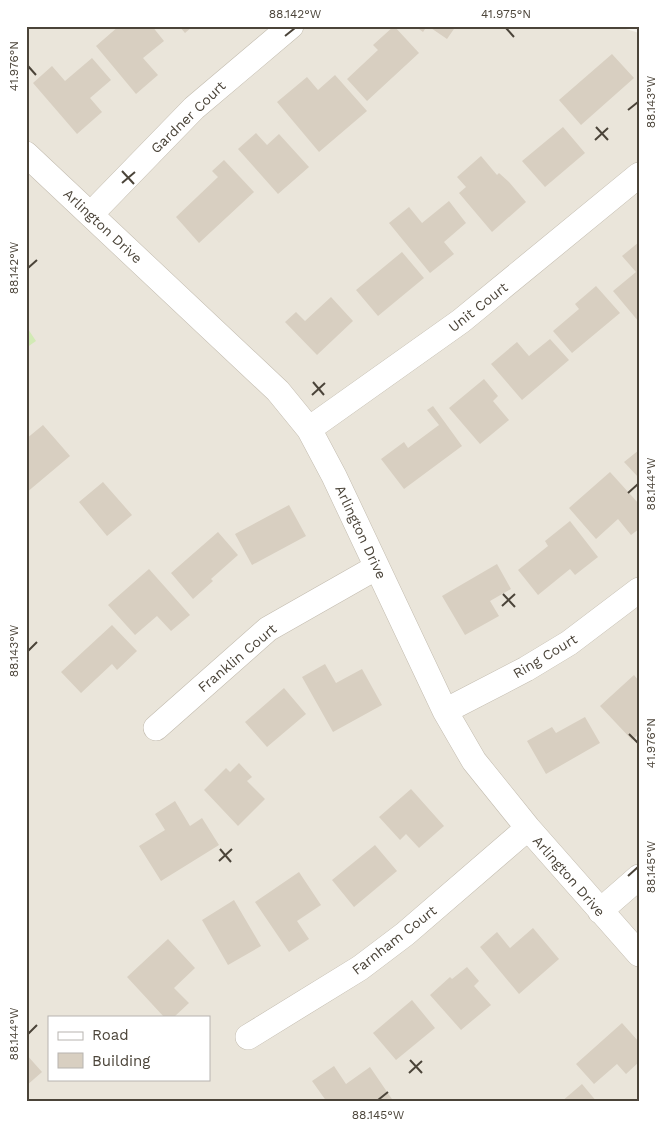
<svg xmlns="http://www.w3.org/2000/svg" width="665" height="1128" font-family="'Work Sans',sans-serif">
<style>
.residential{fill:#eae5da;fill-rule:evenodd}
.green{fill:#d2eab5}
.building{fill:#d8cfc1}
.lines{fill:none;stroke-linecap:round;stroke-linejoin:round}
.minor-casing{stroke:#c2bbae;stroke-width:26}
.minor{stroke:#fff;stroke-width:25}
.ticks{fill:none;stroke:#4b4439;stroke-width:2}
.labels{text-anchor:middle;stroke-width:4.5;stroke-linejoin:round;paint-order:stroke}
.street-label{font-size:14px;fill:#4b4439;stroke:#fff}
.neatline{fill:none;stroke:#4b4439;stroke-width:2}
.ticks-label{font-size:12px;text-anchor:middle;fill:#4b4439}
</style>
<rect width="100%" height="100%" fill="#f6f3ec"/>
<path class="residential" d="M 26,26 L 616,26 L 639,33 L 639,1102 L 26,1102 ZM 49,1017 L 209,1017 L 209,1079 L 49,1079 Z"/>
<path class="green" d="M 26,326 L 36,341 L 26,348 Z"/>
<path class="building" d="M 119,26 L 152,26 L 164,41 L 143,58 L 158,75 L 136,94 L 96,46 Z
M 179,26 L 193,26 L 185,33 Z
M 394,26 L 419,53 L 367,101 L 347,79 L 378,50 L 373,45 Z
M 415,26 L 427,26 L 423,32 Z
M 428,26 L 456,26 L 447,39 Z
M 612,54 L 634,78 L 581,125 L 559,100 Z
M 92,58 L 111,80 L 90,98 L 102,112 L 77,134 L 33,83 L 52,66 L 65,81 Z
M 335,75 L 367,111 L 319,152 L 277,102 L 307,77 L 318,90 Z
M 563,127 L 585,153 L 545,187 L 522,161 Z
M 256,133 L 267,145 L 279,134 L 309,167 L 278,194 L 238,149 Z
M 481,156 L 497,175 L 499,173 L 509,182 L 526,202 L 492,232 L 459,193 L 466,187 L 457,177 Z
M 224,160 L 254,192 L 199,243 L 176,217 L 218,177 L 212,171 Z
M 449,201 L 466,223 L 444,242 L 454,254 L 430,273 L 389,223 L 409,207 L 422,223 Z
M 639,242 L 639,322 L 613,291 L 636,272 L 622,256 Z
M 402,252 L 424,278 L 378,316 L 356,290 Z
M 596,286 L 620,313 L 572,353 L 553,331 L 579,309 L 575,304 Z
M 331,297 L 353,321 L 317,355 L 285,322 L 296,312 L 305,321 Z
M 550,339 L 569,360 L 522,400 L 491,364 L 517,342 L 529,356 Z
M 484,379 L 498,396 L 493,401 L 509,420 L 480,444 L 449,408 Z
M 433,406 L 462,446 L 404,489 L 381,459 L 404,442 L 408,448 L 439,425 L 427,410 Z
M 43,425 L 70,456 L 26,493 L 26,439 Z
M 639,450 L 639,478 L 624,462 Z
M 610,472 L 639,504 L 639,529 L 631,535 L 618,519 L 596,539 L 569,508 Z
M 103,482 L 132,515 L 107,536 L 79,502 Z
M 289,505 L 306,536 L 252,565 L 235,534 Z
M 570,521 L 598,557 L 575,575 L 570,569 L 538,595 L 518,570 L 548,546 L 545,541 Z
M 218,532 L 238,555 L 211,579 L 213,581 L 193,599 L 171,573 Z
M 497,564 L 511,589 L 490,601 L 499,616 L 465,635 L 442,596 Z
M 149,569 L 190,615 L 171,631 L 157,616 L 135,635 L 108,605 Z
M 112,625 L 137,651 L 117,670 L 112,664 L 81,693 L 61,672 Z
M 325,664 L 336,683 L 362,669 L 382,705 L 333,732 L 302,677 Z
M 634,675 L 639,681 L 639,734 L 632,740 L 600,706 Z
M 284,688 L 306,714 L 267,747 L 245,722 Z
M 585,717 L 600,743 L 546,774 L 527,741 L 552,727 L 556,733 Z
M 239,763 L 252,777 L 247,781 L 265,799 L 238,826 L 204,790 L 226,768 L 230,772 Z
M 411,789 L 444,826 L 419,848 L 406,834 L 400,840 L 379,817 Z
M 175,801 L 190,826 L 202,818 L 219,845 L 161,881 L 139,846 L 165,830 L 155,814 Z
M 375,845 L 397,871 L 354,907 L 332,880 Z
M 299,872 L 321,905 L 297,921 L 309,939 L 289,952 L 255,902 Z
M 234,900 L 261,946 L 228,965 L 202,920 Z
M 533,928 L 559,959 L 519,994 L 480,947 L 497,932 L 510,948 Z
M 168,939 L 195,968 L 174,988 L 189,1003 L 174,1017 L 164,1017 L 127,977 Z
M 467,967 L 479,981 L 474,986 L 491,1005 L 461,1030 L 430,995 L 450,977 L 452,979 Z
M 412,1000 L 435,1028 L 396,1060 L 373,1033 Z
M 622,1023 L 639,1042 L 639,1062 L 626,1074 L 617,1064 L 594,1084 L 576,1064 Z
M 26,1054 L 42,1072 L 26,1086 Z
M 334,1066 L 346,1084 L 370,1067 L 394,1102 L 327,1102 L 312,1081 Z
M 582,1084 L 597,1102 L 561,1102 Z"/>
<g class="lines">
<defs>
<path id="minor" d="M 26,154 L 278,391 L 309,429 L 334,476 L 445,711 L 474,761 L 528,828 L 639,954
M 91,214 L 194,108 L 291,26
M 309,429 L 461,321 L 639,175
M 445,711 L 526,669 L 569,643 L 639,590
M 156,728 L 268,629 L 377,567
M 600,911 L 639,877
M 248,1037 L 360,968 L 405,934 L 528,828"/>
</defs>
<use href="#minor" class="minor-casing"/>
<use href="#minor" class="minor"/>
</g>
<path class="ticks" d="M 506,28 L 514,37M 285,36 L 295,28M 28,66 L 36,75M 628,110 L 638,102M 596,127 L 608,140M 595,140 L 608,128M 122,171 L 134,184M 122,183 L 135,172M 28,268 L 37,260M 313,382 L 324,395M 312,395 L 325,383M 628,493 L 638,484M 503,594 L 515,607M 502,606 L 515,594M 28,651 L 37,642M 629,734 L 638,743M 220,849 L 231,862M 219,861 L 232,849M 628,876 L 638,867M 28,1034 L 37,1025M 410,1060 L 422,1073M 409,1073 L 422,1061M 378,1100 L 388,1092"/>
<g class="labels">
<g class="street-label">
<text transform="translate(188 117) rotate(-44)" y="5">Gardner Court</text>
<text transform="translate(103 226) rotate(43)" y="5">Arlington Drive</text>
<text transform="translate(478 307) rotate(-38)" y="5">Unit Court</text>
<text transform="translate(361 532) rotate(65)" y="5">Arlington Drive</text>
<text transform="translate(545 656) rotate(-31)" y="5">Ring Court</text>
<text transform="translate(237 658) rotate(-40)" y="5">Franklin Court</text>
<text transform="translate(569 876) rotate(49)" y="5">Arlington Drive</text>
<text transform="translate(394 940) rotate(-38)" y="5">Farnham Court</text>
</g>
</g>
<rect width="665" height="1128" fill="none" stroke="#ffffff" stroke-width="55"/>
<rect x="48" y="1016" width="162" height="65" fill="#ffffff" stroke="#b7b4b0"/>
<rect x="58" y="1032" width="25" height="8" fill="#ffffff" stroke="#b7b4b0"/>
<text x="92" y="1040" font-size="15" fill="#4b4439">Road</text>
<rect x="58" y="1053" width="25" height="15" fill="#d8cfc1" stroke="#b7b4b0"/>
<text x="92" y="1066" font-size="15" fill="#4b4439">Building</text>
<rect x="28" y="28" width="610" height="1072" class="neatline"/>
<g class="ticks-label">
<text x="295" y="18">88.142°W</text>
<text x="506" y="18">41.975°N</text>
<text transform="translate(14 66) rotate(-90)" y="4">41.976°N</text>
<text transform="translate(651 102) rotate(-90)" y="4">88.143°W</text>
<text transform="translate(14 268) rotate(-90)" y="4">88.142°W</text>
<text transform="translate(651 484) rotate(-90)" y="4">88.144°W</text>
<text transform="translate(14 651) rotate(-90)" y="4">88.143°W</text>
<text transform="translate(651 743) rotate(-90)" y="4">41.976°N</text>
<text transform="translate(651 867) rotate(-90)" y="4">88.145°W</text>
<text transform="translate(14 1034) rotate(-90)" y="4">88.144°W</text>
<text x="378" y="1119">88.145°W</text>
</g>
</svg>
